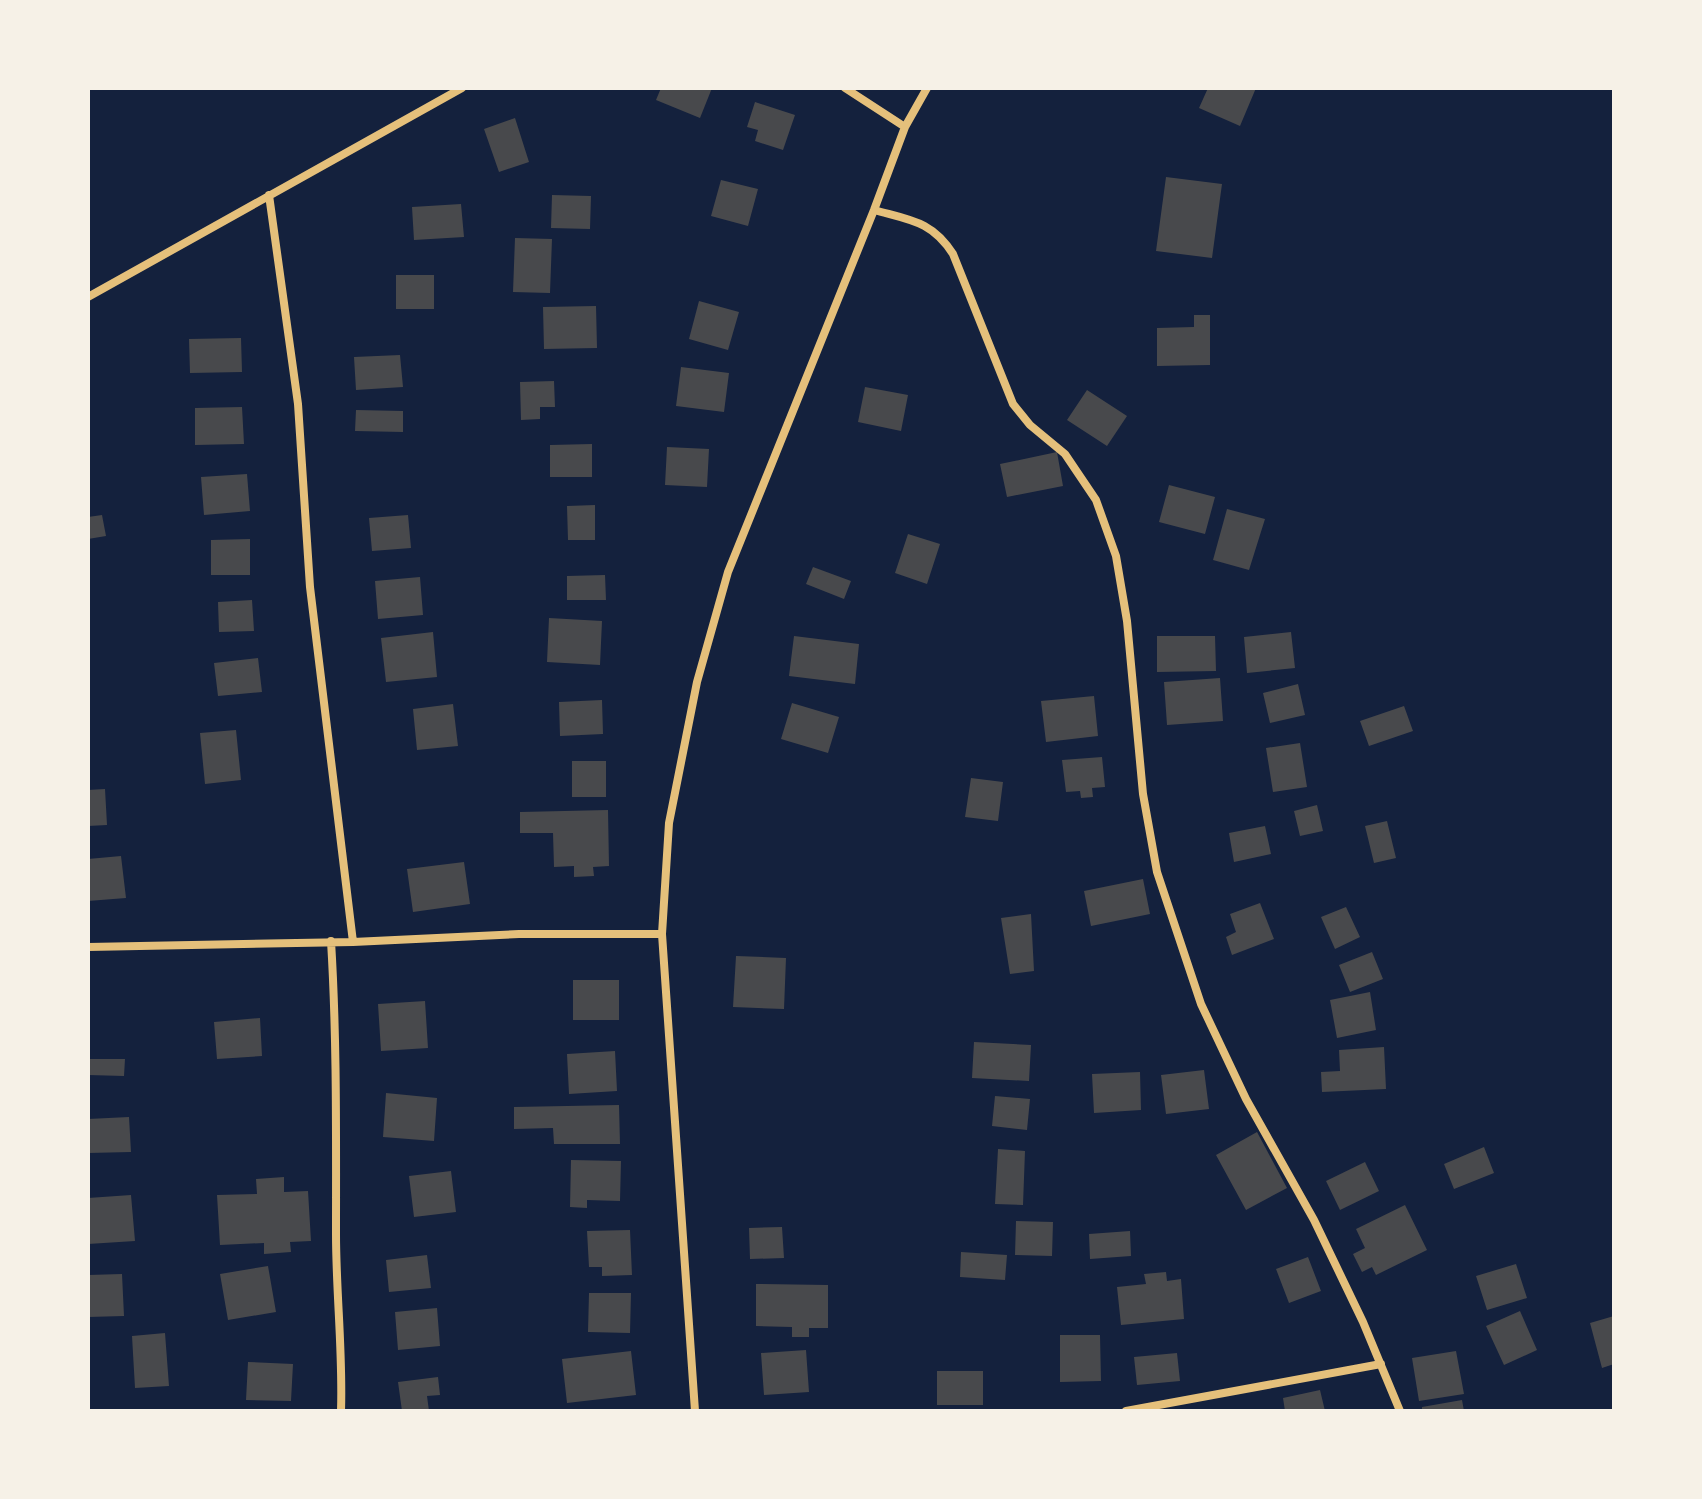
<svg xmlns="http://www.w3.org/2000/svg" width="1702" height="1499" font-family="Cabin,sans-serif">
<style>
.building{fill:#48494c}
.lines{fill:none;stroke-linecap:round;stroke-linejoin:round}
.minor{stroke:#e5c07b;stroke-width:8}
</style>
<rect width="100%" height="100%" fill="#14213d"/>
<path class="building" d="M 661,88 L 712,88 L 700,118 L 656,100 Z
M 1208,88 L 1256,88 L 1240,126 L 1199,108 Z
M 755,102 L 795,115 L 783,150 L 755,141 L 758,130 L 747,127 Z
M 515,118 L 529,162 L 499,172 L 484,129 Z
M 1166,177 L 1222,184 L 1212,258 L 1156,251 Z
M 721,180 L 758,189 L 748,226 L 711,216 Z
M 552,195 L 591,196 L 590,229 L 551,228 Z
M 461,204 L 464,237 L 414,240 L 412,207 Z
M 515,238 L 552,239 L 550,293 L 513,292 Z
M 396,275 L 434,275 L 434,309 L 396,309 Z
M 699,301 L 739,312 L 728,350 L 689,339 Z
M 596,306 L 597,348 L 544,349 L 543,307 Z
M 1194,315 L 1210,315 L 1210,365 L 1157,366 L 1157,328 L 1194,327 Z
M 241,338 L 242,372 L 190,373 L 189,339 Z
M 400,355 L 403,387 L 356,390 L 354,357 Z
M 681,367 L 729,373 L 724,412 L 676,406 Z
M 554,381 L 555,407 L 540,407 L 540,419 L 521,420 L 520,382 Z
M 865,387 L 908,395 L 901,431 L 858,422 Z
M 1087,390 L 1127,416 L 1107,446 L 1067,420 Z
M 242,407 L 244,444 L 195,445 L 195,408 Z
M 356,410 L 403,411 L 403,432 L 355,431 Z
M 592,444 L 592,477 L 550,477 L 550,445 Z
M 667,447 L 709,449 L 707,487 L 665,485 Z
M 1057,452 L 1063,486 L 1007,497 L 1000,464 Z
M 247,474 L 250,511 L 204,515 L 201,477 Z
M 1169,485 L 1215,497 L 1205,534 L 1159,522 Z
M 595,505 L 595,540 L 568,540 L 567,506 Z
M 1227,509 L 1265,519 L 1249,570 L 1213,560 Z
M 102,515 L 106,536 L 88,539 L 88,517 Z
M 408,515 L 411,548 L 372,551 L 369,518 Z
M 908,534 L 940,544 L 927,584 L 895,573 Z
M 250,539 L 250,575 L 211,575 L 211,540 Z
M 813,567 L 851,581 L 844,599 L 806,584 Z
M 605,575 L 606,600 L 567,600 L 567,576 Z
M 420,577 L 423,615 L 378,619 L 375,581 Z
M 252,600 L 254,631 L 219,632 L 218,602 Z
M 549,618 L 602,621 L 600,665 L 547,662 Z
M 433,632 L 437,677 L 386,682 L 381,638 Z
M 1291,632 L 1295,668 L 1247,673 L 1244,637 Z
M 794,636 L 859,644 L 855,684 L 789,676 Z
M 1157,636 L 1215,636 L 1216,671 L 1157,672 Z
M 258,658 L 262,692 L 218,696 L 214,663 Z
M 1220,678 L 1223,721 L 1167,725 L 1164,682 Z
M 1298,684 L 1305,715 L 1270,723 L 1263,693 Z
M 1094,696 L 1098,736 L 1046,742 L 1041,701 Z
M 602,700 L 603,734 L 560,736 L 559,702 Z
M 792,703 L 839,717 L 828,753 L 781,739 Z
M 453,704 L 458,746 L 417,750 L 413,709 Z
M 1404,706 L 1413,731 L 1369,746 L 1360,721 Z
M 236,730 L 241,780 L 205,784 L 200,733 Z
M 1300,743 L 1307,787 L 1273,792 L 1266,748 Z
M 1102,757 L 1105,787 L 1092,788 L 1093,797 L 1081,798 L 1080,791 L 1066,792 L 1062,760 Z
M 572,761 L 606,761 L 606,797 L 572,797 Z
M 971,778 L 1003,782 L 998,821 L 965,817 Z
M 105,789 L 107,825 L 88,826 L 88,790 Z
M 1317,805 L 1323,831 L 1300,836 L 1294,811 Z
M 608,810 L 609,866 L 593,867 L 594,876 L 574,877 L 574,866 L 554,867 L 553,833 L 520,833 L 520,812 Z
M 1387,821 L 1396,858 L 1374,863 L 1365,826 Z
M 1265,826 L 1271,854 L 1234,862 L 1229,833 Z
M 121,856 L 126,898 L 88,901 L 88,859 Z
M 464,862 L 470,904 L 413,912 L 407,869 Z
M 1143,879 L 1150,914 L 1091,926 L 1084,891 Z
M 1260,903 L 1274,939 L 1232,955 L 1226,937 L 1236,932 L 1230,914 Z
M 1346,907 L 1360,937 L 1335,949 L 1321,917 Z
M 1031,914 L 1034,971 L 1010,974 L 1001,918 Z
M 1372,952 L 1383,979 L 1350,992 L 1339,965 Z
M 736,956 L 786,958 L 784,1009 L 733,1007 Z
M 573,980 L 619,980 L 619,1020 L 573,1020 Z
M 1370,992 L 1376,1030 L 1337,1038 L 1330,1000 Z
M 425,1001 L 428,1048 L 381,1051 L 378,1004 Z
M 260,1018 L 262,1056 L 217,1059 L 214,1022 Z
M 974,1042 L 1031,1045 L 1029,1081 L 972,1078 Z
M 1384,1047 L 1386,1089 L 1322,1092 L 1321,1072 L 1340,1071 L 1339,1050 Z
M 615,1051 L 617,1091 L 569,1094 L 567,1054 Z
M 88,1059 L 125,1059 L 124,1076 L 88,1075 Z
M 1204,1070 L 1209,1109 L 1166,1114 L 1161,1075 Z
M 1140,1072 L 1141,1110 L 1094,1113 L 1092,1074 Z
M 386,1093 L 437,1098 L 434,1141 L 383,1137 Z
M 995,1096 L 1030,1099 L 1027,1130 L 992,1126 Z
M 619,1105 L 620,1144 L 554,1144 L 553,1128 L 514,1129 L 514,1107 Z
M 129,1117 L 131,1152 L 88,1153 L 88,1119 Z
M 1257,1132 L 1287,1188 L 1246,1210 L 1216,1155 Z
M 1484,1147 L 1494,1173 L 1454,1189 L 1444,1164 Z
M 998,1149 L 1025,1151 L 1023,1205 L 995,1204 Z
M 571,1160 L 621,1161 L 620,1201 L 587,1200 L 587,1208 L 570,1207 Z
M 1365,1162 L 1379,1191 L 1340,1210 L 1326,1181 Z
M 451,1171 L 456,1212 L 414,1217 L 409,1176 Z
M 284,1177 L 284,1192 L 308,1191 L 311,1241 L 290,1242 L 291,1252 L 264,1254 L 264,1243 L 220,1245 L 217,1195 L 257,1194 L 256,1179 Z
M 131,1195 L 135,1241 L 88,1244 L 88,1198 Z
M 1405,1205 L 1427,1250 L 1376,1275 L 1372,1267 L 1362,1272 L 1353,1254 L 1365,1248 L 1356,1229 Z
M 1016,1221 L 1053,1222 L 1052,1256 L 1015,1255 Z
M 782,1227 L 784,1258 L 750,1259 L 749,1228 Z
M 630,1230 L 632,1275 L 602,1276 L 602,1267 L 589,1267 L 587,1231 Z
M 1130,1231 L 1131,1256 L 1090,1259 L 1089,1234 Z
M 961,1252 L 1007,1255 L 1005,1280 L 960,1277 Z
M 427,1255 L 431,1288 L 389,1292 L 386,1260 Z
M 1308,1257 L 1321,1291 L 1289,1303 L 1276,1269 Z
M 1516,1264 L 1527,1298 L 1487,1310 L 1476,1276 Z
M 268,1266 L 276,1312 L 228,1320 L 220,1274 Z
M 1166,1272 L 1167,1281 L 1181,1279 L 1184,1319 L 1121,1325 L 1117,1287 L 1146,1284 L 1144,1274 Z
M 122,1274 L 124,1316 L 88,1317 L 88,1275 Z
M 756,1284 L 828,1285 L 828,1328 L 809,1328 L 809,1337 L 792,1337 L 792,1327 L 756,1326 Z
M 589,1293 L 631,1293 L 630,1333 L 588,1332 Z
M 437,1308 L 440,1346 L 398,1350 L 395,1312 Z
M 1520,1311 L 1537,1350 L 1504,1365 L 1486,1326 Z
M 1614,1316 L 1614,1364 L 1602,1368 L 1590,1323 Z
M 165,1333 L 169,1386 L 135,1388 L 132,1336 Z
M 1060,1335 L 1100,1335 L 1101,1381 L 1060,1382 Z
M 806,1350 L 809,1392 L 764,1395 L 761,1353 Z
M 631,1351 L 636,1395 L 567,1403 L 562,1359 Z
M 1456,1351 L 1464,1394 L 1419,1401 L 1412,1358 Z
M 1177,1353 L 1180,1381 L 1137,1385 L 1134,1357 Z
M 248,1362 L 293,1364 L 291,1401 L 246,1400 Z
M 937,1371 L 983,1371 L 983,1405 L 937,1405 Z
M 438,1377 L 440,1395 L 427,1396 L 429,1411 L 402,1411 L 398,1382 Z
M 1320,1390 L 1325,1411 L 1285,1411 L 1283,1398 Z
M 1462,1400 L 1464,1411 L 1422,1411 L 1422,1407 Z"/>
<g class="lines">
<path class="minor" d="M 845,88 L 905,127
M 269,195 L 298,404 L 310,587 L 353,942
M 874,210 C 910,220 932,221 953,254 L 1013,404 L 1030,425 L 1065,454 L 1096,500 L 1116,556 L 1127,621 L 1143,794 L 1157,872 L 1201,1004 L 1246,1099 L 1314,1220 L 1363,1322 L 1400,1411
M 88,297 L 462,88
M 331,941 C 337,1039 336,1136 336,1234 C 336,1293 343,1352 341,1411
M 88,947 L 353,942 L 519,934 L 662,934
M 695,1411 L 662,934 L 669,823 L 697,682 L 728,572 L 874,210 L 905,127 L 927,88
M 1126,1411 L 1381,1364"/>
</g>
<rect width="1702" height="1499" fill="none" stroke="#f6f1e7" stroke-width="180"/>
</svg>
